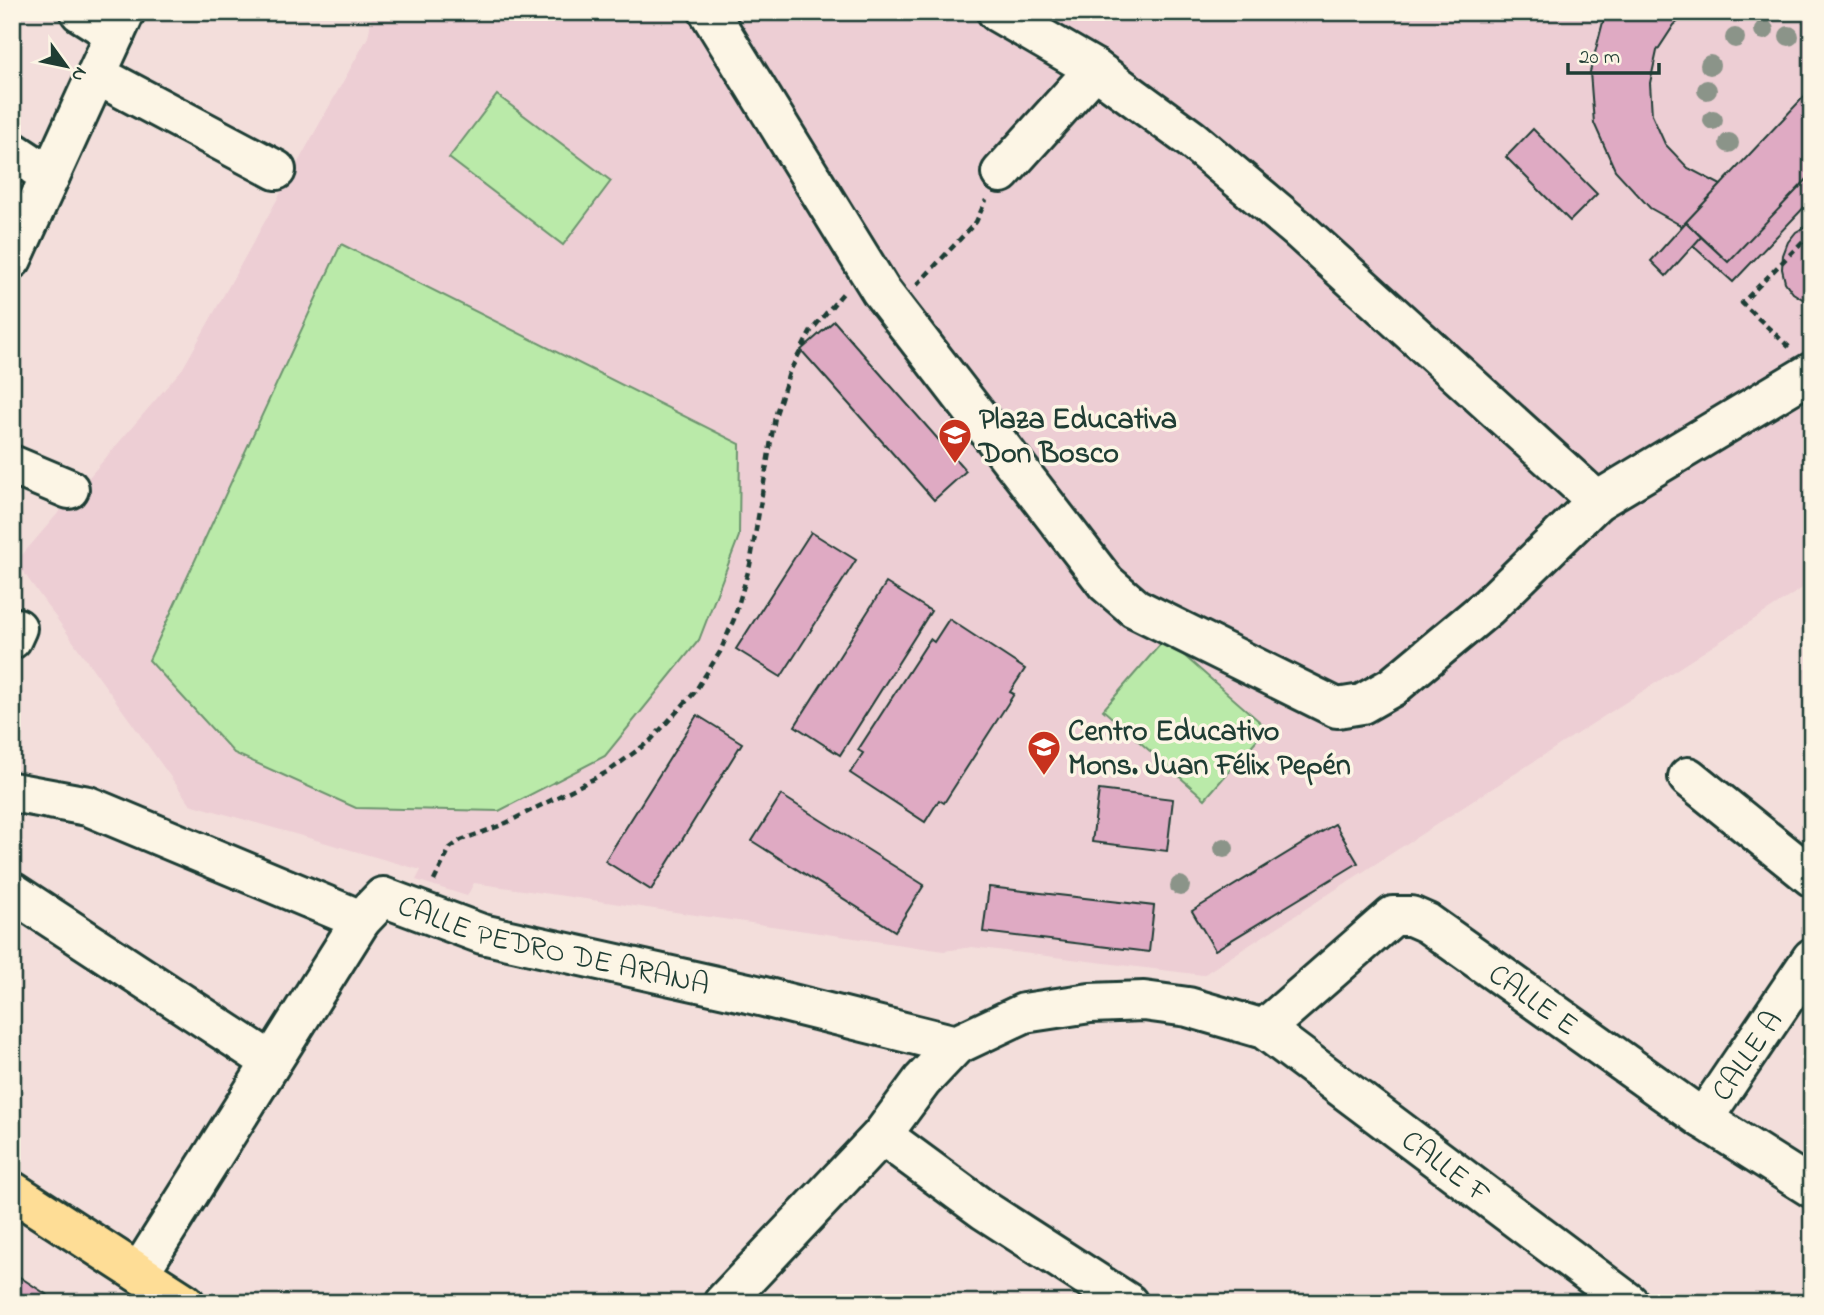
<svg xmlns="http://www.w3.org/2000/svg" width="1824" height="1315" font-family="'Indie Flower',sans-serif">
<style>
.built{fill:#edced4}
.green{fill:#baeaa9;stroke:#6c946e;stroke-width:2}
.building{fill:#dfaac3;stroke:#1f3d34;stroke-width:2}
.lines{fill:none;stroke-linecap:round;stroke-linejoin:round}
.minor-casing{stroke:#1f3d34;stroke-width:44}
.major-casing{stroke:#1f3d34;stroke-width:44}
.path{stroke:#1f3d34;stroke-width:4.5;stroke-dasharray:7 5;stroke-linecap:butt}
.minor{stroke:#fcf5e5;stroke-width:38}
.major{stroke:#fedd96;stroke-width:38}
.tree{fill:#8b9489}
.labels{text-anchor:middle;stroke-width:7;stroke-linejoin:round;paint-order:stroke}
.poi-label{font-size:30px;font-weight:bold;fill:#1f3d34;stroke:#fcf5e5;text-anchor:start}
.street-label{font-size:30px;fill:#1f3d34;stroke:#fcf5e5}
</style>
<rect width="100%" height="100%" fill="#f3dedb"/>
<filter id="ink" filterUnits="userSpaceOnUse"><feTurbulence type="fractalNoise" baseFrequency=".0143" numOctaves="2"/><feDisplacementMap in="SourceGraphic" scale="14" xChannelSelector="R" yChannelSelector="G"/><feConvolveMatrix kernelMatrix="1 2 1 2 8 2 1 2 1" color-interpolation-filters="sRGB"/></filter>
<g filter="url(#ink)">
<path class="built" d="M 373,12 L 1812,12 L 1812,582 L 1203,975 L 972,947 L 944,951 L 474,883 L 467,896 L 416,880 L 421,870 L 190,804 L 16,562 L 183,368 L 368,37 Z"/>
<path class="green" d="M 497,95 L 611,181 L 563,245 L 449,158 Z
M 341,244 L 740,444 L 739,536 L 699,640 L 605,756 L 499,811 L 356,808 L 234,753 L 149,660 Z
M 1165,639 L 1267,728 L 1205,799 L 1103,710 Z"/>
<path class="building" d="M 1609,12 L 1689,12 L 1674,25 L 1657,51 L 1650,83 L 1652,115 L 1665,144 L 1688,168 L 1721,185 L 1682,226 L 1650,208 L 1615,170 L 1594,123 L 1590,72 L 1603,22 Z
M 1812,88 L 1812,174 L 1728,262 L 1686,222 Z
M 1533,129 L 1597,194 L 1570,221 L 1506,157 Z
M 1812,174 L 1812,199 L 1733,282 L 1693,246 L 1701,237 L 1728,262 Z
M 1686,222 L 1701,237 L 1666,276 L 1651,261 Z
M 1812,223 L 1812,305 L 1793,293 L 1785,282 L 1782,269 L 1783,255 L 1788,242 L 1796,232 Z
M 834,321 L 966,471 L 934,500 L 801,350 Z
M 811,532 L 856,560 L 781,677 L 736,649 Z
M 886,583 L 931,611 L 840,755 L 795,726 Z
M 949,619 L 1025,669 L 1010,692 L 1014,694 L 944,803 L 939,800 L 925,822 L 850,773 L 863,753 L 858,750 L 930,639 L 934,642 Z
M 697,715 L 742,743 L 651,890 L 605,861 Z
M 1099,790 L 1173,799 L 1167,851 L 1092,842 Z
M 781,795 L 924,885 L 895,931 L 752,841 Z
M 1335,824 L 1358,863 L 1215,950 L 1192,911 Z
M 989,887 L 1154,906 L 1149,952 L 983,932 Z
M 12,1272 L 58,1302 L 57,1303 L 12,1303 Z"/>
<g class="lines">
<defs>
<g id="minor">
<path d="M 80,12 L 115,34"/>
<path d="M 709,12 L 881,291 L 1106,583 L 1135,608 L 1337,708 L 1362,704 L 1392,687 L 1488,607 L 1597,501 L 1812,372"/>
<path d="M 997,12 L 1095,69 L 1191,139 L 1299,230 L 1597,501"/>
<path d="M 97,75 L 276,170"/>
<path d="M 12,151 L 50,176"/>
<path d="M 1001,173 L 1095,69"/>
<path d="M 12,259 L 125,12"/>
<path d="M 12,465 L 69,489"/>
<path d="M 12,639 L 17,628"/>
<path d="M 1688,777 L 1812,877"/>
<path id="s1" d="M 12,792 L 88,806 L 361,920 L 383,897 L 482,934 L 748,993 L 956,1045"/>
<path d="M 12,892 L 270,1061"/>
<path id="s2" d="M 1264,1029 L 1393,916 L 1411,916 L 1427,923 L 1703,1119 L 1812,1188"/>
<path id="s3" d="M 1703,1119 L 1812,958"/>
<path d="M 882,1135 L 984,1210 L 1128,1303"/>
<path d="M 139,1273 L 361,920"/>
<path id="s4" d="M 723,1303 L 882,1135 L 922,1081 L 956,1045 L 1024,1013 L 1090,1003 L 1144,1001 L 1188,1007 L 1264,1029 L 1629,1303"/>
</g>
<path id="major" d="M 12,1191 L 185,1303"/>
</defs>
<use href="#minor" class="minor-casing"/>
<use href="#major" class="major-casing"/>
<path class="path" d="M 917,285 L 976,222 L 986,200
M 1789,347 L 1742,303 L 1812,232
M 434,881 L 450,848 L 461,840 L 502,825 L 609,771 L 650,741 L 694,693 L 720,652 L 734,619 L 750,565 L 775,417 L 789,373 L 811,331 L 844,292"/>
<use href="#minor" class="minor"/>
<use href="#major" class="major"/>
</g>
<g class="tree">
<circle cx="1764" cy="30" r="10"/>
<circle cx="1789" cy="36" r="10"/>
<circle cx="1735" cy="38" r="10"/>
<circle cx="1710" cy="65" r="10"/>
<circle cx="1707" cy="90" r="10"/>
<circle cx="1713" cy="120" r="10"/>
<circle cx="1729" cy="143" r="10"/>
<circle cx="1224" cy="848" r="10"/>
<circle cx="1180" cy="886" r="10"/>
</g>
</g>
<defs>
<symbol id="school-pin" viewBox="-11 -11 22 30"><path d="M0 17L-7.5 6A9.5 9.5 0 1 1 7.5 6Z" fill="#c8321e" stroke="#fcf5e5"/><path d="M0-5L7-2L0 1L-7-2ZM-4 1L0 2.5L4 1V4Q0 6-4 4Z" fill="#fff"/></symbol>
</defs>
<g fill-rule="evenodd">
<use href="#school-pin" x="936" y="416" width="38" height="52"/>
<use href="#school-pin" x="1025" y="728" width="38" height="52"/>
</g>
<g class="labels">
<g class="poi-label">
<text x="979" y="428">Plaza Educativa<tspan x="979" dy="34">Don Bosco</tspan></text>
<text x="1068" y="740">Centro Educativo<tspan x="1068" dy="34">Mons. Juan Félix Pepén</tspan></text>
</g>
<g class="street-label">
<text dy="10" stroke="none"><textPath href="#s1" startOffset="583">CALLE PEDRO DE ARANA</textPath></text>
<text dy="10" stroke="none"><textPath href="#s2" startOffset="338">CALLE E</textPath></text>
<text dy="10" stroke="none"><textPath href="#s3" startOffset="77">CALLE A</textPath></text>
<text dy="10" stroke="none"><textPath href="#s4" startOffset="896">CALLE F</textPath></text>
</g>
</g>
<rect width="1824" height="1315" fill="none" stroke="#fcf5e5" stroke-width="42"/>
<rect x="21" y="21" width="1782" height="1273" fill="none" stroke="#1f3d34" stroke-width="2.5" filter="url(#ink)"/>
<g transform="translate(66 66) rotate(123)" stroke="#fcf5e5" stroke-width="5" paint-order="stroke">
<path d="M0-5L12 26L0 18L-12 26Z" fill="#1f3d34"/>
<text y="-10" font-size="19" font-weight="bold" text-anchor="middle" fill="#1f3d34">N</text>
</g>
<path d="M1568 63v10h91v-10" fill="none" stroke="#1f3d34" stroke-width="3.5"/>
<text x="1579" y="63" font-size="21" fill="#1f3d34" stroke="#fcf5e5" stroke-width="5" paint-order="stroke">20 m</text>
</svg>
